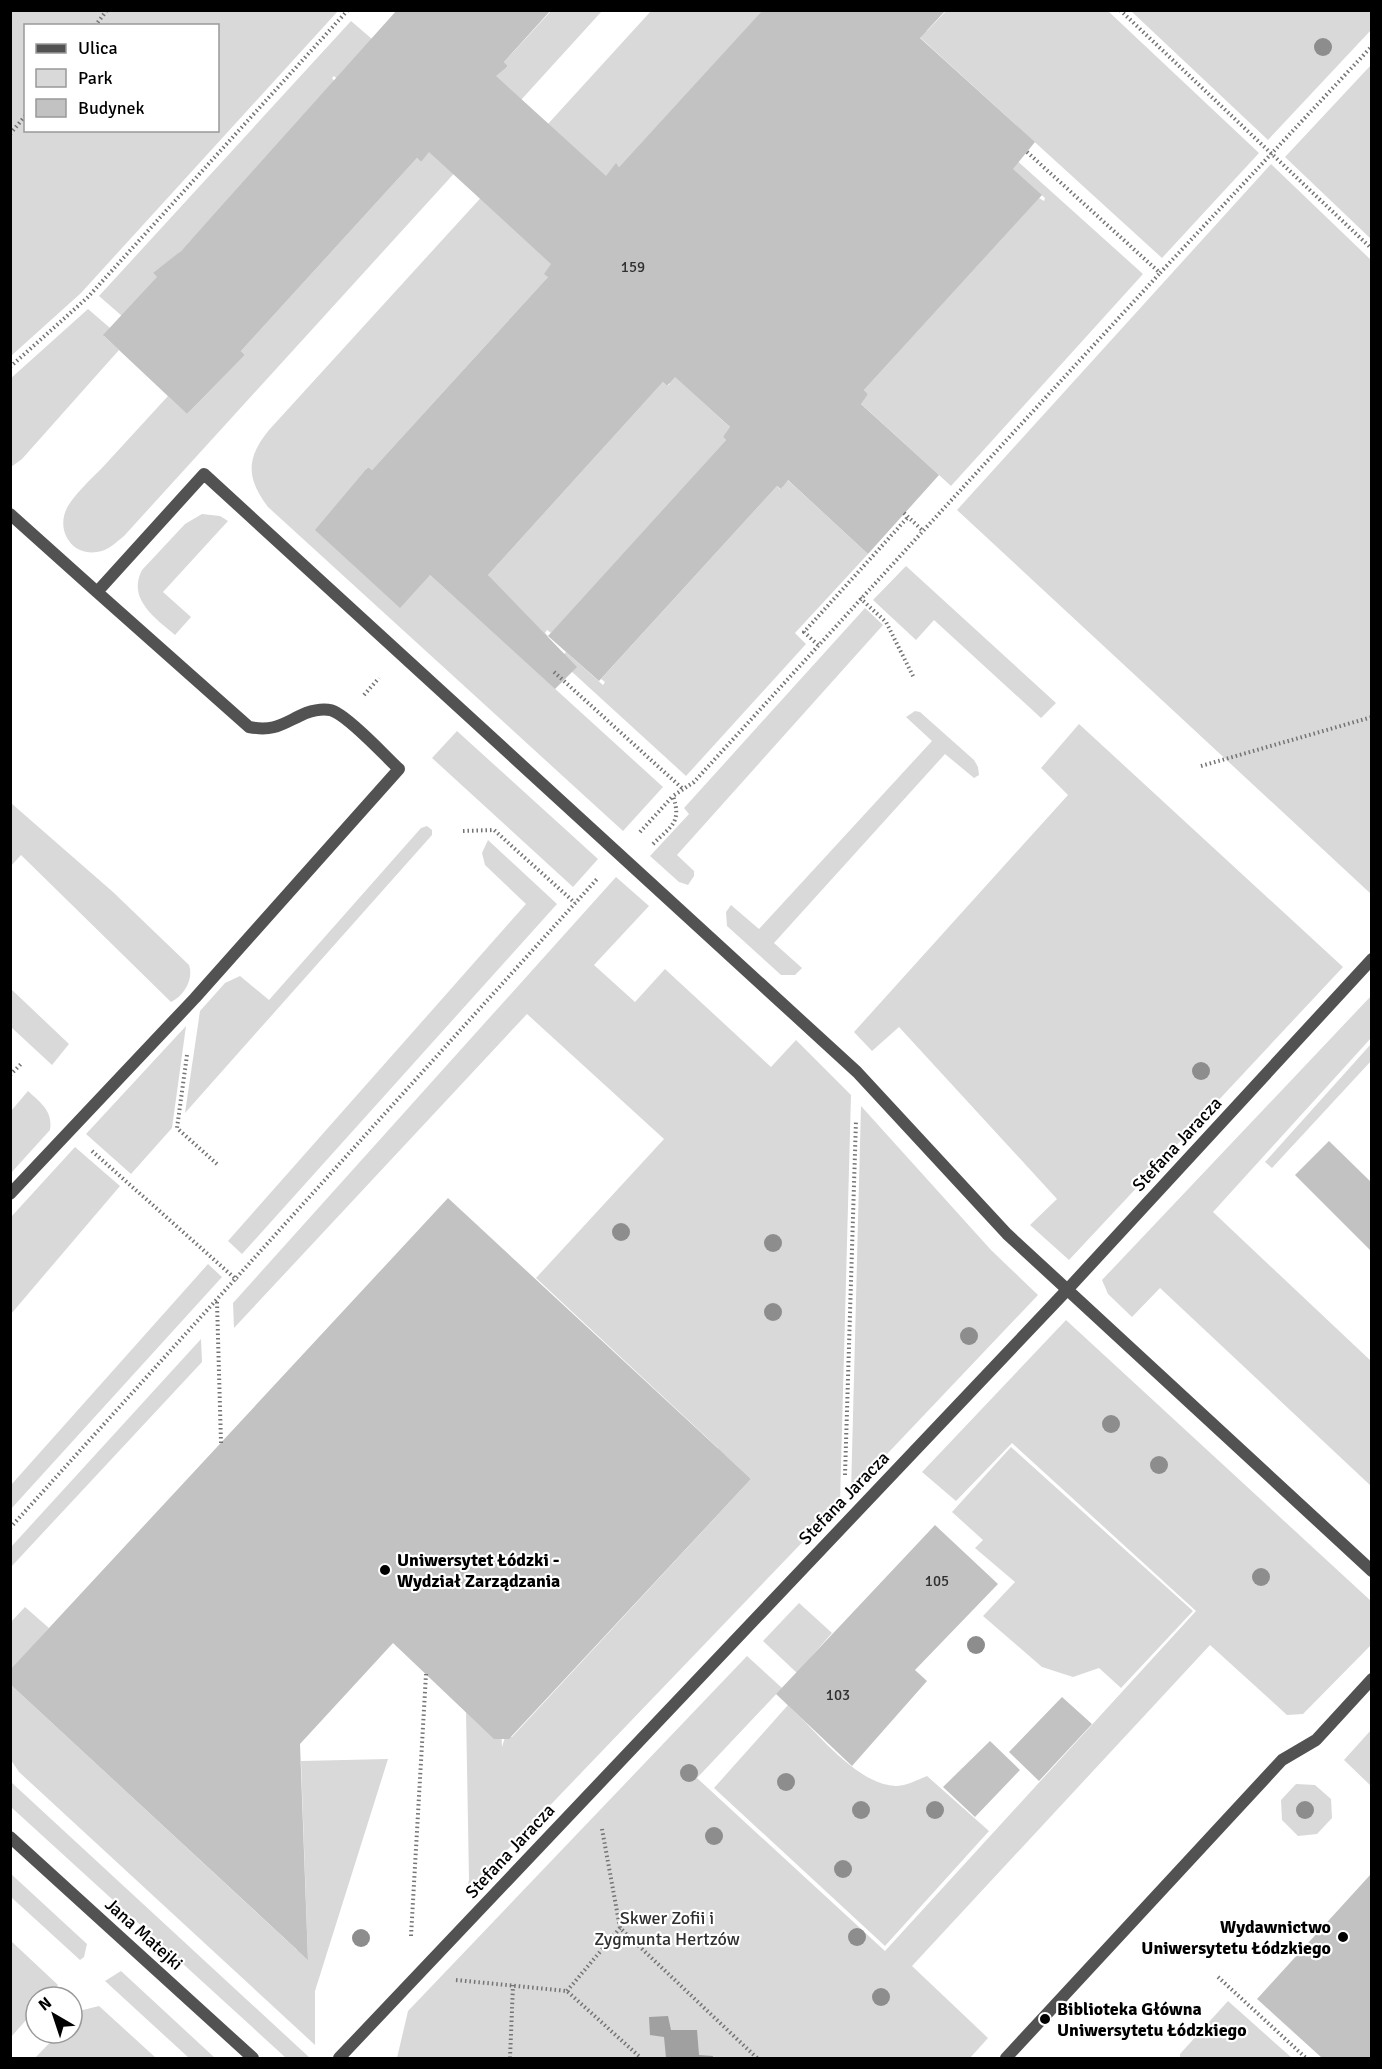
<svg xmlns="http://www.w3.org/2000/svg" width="1382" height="2069" font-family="Signika,sans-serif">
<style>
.green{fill:#d9d9d9;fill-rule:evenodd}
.water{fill:#a0a0a0}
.building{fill:#c2c2c2}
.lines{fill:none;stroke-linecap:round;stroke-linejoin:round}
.path{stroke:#747474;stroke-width:4;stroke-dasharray:1.5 3;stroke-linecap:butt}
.lane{stroke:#525252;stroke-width:12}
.street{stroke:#525252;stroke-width:12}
.tree{fill:#8d8d8d}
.poi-dot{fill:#000;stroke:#fff;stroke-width:2}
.labels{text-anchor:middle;stroke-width:4.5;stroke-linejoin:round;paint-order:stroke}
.number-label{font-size:15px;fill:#303030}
.street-label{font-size:18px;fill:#000;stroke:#fff}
.poi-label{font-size:18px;font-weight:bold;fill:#000;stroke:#fff;text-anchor:start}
.park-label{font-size:18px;fill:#303030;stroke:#fff}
</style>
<rect width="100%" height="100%" fill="#fff"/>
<path class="green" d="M 11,10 L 338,11 L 81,293 L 11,356 ZM 26,26 L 218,26 L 218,130 L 26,130 Z
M 551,11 L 602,11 L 124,536 C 115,543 108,551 97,552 C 70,556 55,528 68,506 C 77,492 90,480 102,468 C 124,444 146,420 168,396 L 187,414 L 245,355 L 241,351 L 417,158 L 421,162 L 471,36 L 506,68 L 508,66 L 504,62 Z
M 651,11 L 763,11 L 619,167 L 616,164 L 548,277 L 372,470 L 368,467 L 366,469 L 397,545 L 663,787 L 623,831 L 268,507 C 246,478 246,458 269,430 Z
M 891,11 L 927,31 L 946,11 L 1108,11 L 1259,153 L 1162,258 Z
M 1131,11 L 1371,11 L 1371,30 L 1268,140 Z
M 351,21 L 372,39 L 369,108 L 334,76 L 332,78 L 335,82 L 160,274 L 153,273 L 190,308 L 122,316 L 99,296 Z
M 1371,65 L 1371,239 L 1285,157 Z
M 1014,158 L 1143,274 L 951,486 L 823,369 L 866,396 L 868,394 L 864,390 L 1039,198 L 1044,201 L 1045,198 L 1008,165 Z
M 1271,164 L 1371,260 L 1371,894 L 957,510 Z
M 88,309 L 110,328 L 104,336 L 119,350 L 22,459 L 11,467 L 10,379 Z
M 607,314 L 734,431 L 723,437 L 726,440 L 551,633 L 547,630 L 545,633 L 548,636 L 541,644 L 488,575 L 663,382 L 667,386 L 670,384 Z
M 752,447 L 868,554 L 795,633 L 806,644 L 686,776 L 559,660 L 566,652 L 603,685 L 605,682 L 601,679 L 777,486 L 780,489 L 783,487 Z
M 202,514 L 220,516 L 228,521 L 163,592 L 191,617 L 175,635 C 155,618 127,599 142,570 L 185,524 Z
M 906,566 L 1056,703 L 1041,718 L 934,620 L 916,640 L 873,600 Z
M 865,608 L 883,625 L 677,855 L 694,871 L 694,876 L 688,885 L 679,882 L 650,856 L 689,814 L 684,808 Z
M 915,711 L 920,712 L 974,760 L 978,767 L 979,775 L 974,778 L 945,754 L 774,943 L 802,968 L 795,975 L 781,975 L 727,926 L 726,912 L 731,905 L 759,929 L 932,741 L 906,717 Z
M 1079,724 L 1343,967 L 1069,1260 L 1030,1225 L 1057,1199 L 899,1027 L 872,1051 L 854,1032 L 1068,795 L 1041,768 Z
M 457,731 L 598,859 L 573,887 L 432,758 Z
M 11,803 L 113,892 L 189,965 C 194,979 184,996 171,1002 L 21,855 L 11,866 Z
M 427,826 L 432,830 L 432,835 L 185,1113 L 200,1011 L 225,983 L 240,976 L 269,1000 L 421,828 Z
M 488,840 L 557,904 L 242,1254 L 228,1241 L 526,904 L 485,865 L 482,853 Z
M 616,877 L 649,906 L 594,965 L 635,1002 L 665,969 L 771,1067 L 796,1040 L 851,1095 L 840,1503 L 465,1894 L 469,1880 L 466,1711 L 499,1676 L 502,1747 L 505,1737 L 512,1737 L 751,1479 L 725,1455 L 719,1456 L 718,1448 L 536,1278 L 664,1139 L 527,1014 L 234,1328 L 233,1303 Z
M 10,988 L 69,1044 L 52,1065 L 11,1027 Z
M 1371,996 L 1371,1038 L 1213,1212 L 1371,1361 L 1371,1486 L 1160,1288 L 1132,1317 L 1108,1294 L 1102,1280 Z
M 186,1026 L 172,1128 L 131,1174 L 86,1134 Z
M 1371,1044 L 1371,1061 L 1272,1168 L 1265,1162 Z
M 28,1091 C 41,1103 53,1111 50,1130 L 11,1173 L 11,1111 Z
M 861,1106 L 991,1250 L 1038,1295 L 851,1492 Z
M 75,1147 L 120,1186 L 11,1314 L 11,1217 Z
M 208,1264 L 222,1277 L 11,1509 L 11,1485 Z
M 1066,1320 L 1371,1601 L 1371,1645 L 1303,1714 L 1287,1715 L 1210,1645 L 912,1966 L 988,2038 L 970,2058 L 397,2058 L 408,2011 L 747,1656 L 782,1688 L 697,1778 L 885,1951 L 1196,1611 L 1012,1443 L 956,1501 L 922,1472 Z
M 201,1339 L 202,1362 L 11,1567 L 11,1547 Z
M 1011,1447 L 1193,1611 L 1121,1688 L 1099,1668 L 1073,1677 L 1042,1667 L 983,1616 L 1015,1582 L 975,1548 L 983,1540 L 952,1512 Z
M 799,1603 L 832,1633 L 797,1673 L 763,1641 Z
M 25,1607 L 49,1628 L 11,1670 L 11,1622 Z
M 10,1684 L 297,1950 L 304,1949 L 308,1959 L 301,1761 L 388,1759 L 315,1991 L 315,2045 L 19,1772 L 11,1760 Z
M 788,1705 C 815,1730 857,1785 896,1786 C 906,1786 917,1780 927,1776 L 989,1831 L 885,1946 L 714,1788 Z
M 1371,1730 L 1371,1786 L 1344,1760 Z
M 10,1782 L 11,1782 L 310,2058 L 286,2058 L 11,1807 Z
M 1296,1784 L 1315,1785 L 1331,1799 L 1332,1818 L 1317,1834 L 1298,1836 L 1282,1820 L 1281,1800 Z
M 10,1873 L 87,1944 L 84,1957 L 80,1960 L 11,1897 Z
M 10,1940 L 58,1985 L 47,1997 L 36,1997 L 36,2009 L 11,2037 Z
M 121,1971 L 215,2058 L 189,2058 L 105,1981 Z
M 1228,2001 L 1292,2058 L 1180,2058 L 1180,2054 Z
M 99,2006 L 156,2058 L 35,2058 L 59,2033 L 72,2033 L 72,2019 L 79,2011 Z"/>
<path class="water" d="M 668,2016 L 671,2030 L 697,2030 L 699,2055 L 713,2056 L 713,2058 L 666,2058 L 664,2037 L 650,2035 L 649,2017 Z"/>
<path class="building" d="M 397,10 L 551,10 L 504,62 L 508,66 L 496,76 L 606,176 L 616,163 L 619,167 L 763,10 L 946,10 L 920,38 L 1035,142 L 1013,169 L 1042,195 L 864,390 L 868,394 L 861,404 L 939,475 L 868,554 L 788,480 L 781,489 L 777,486 L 599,681 L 548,636 L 726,440 L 723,437 L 730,427 L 675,377 L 667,386 L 663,382 L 488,575 L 577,667 L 555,689 L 430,575 L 400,608 L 315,530 L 368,467 L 372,470 L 548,277 L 544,274 L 551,264 L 429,152 L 421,162 L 417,158 L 241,351 L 245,355 L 187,414 L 103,335 L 157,277 L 153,273 L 181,251 Z
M 1329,1141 L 1371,1182 L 1371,1251 L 1295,1175 Z
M 448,1198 L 751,1479 L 509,1739 L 494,1739 L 393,1643 L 300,1744 L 308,1960 L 10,1684 L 10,1670 Z
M 935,1525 L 998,1584 L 915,1670 L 927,1681 L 852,1766 L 776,1694 Z
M 1062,1697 L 1092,1724 L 1039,1781 L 1009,1752 Z
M 990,1741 L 1020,1770 L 975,1817 L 943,1787 Z
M 1371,1874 L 1371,2058 L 1322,2058 L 1257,1999 Z"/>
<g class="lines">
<path class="path" d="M 1120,10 L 1372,249
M 95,26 L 107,10
M 10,134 L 26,115
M 1027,152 L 1160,273 L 1372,46
M 10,367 L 88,297 L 348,10
M 904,513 L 923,531 L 1160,273
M 860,598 L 886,622 L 914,678
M 818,645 L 804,632 L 908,517
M 554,672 L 683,789
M 364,695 L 379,678
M 1201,766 L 1372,717
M 463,831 L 494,830 L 575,903
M 640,832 L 673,796
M 653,844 C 671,826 682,823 673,796 L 694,782 L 923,531
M 187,1055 L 177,1128 L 218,1165
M 10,1075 L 22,1063
M 92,1151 L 237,1280
M 217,1302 L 221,1443
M 845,1475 L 856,1120
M 10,1528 L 597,879
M 602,1829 L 620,1928 L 757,2058
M 411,1936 L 426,1674
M 1218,1977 L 1306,2058
M 456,1980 L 567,1991 L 641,2058
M 567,1991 L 620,1928
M 510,2058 L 513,1985"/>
<path class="lane" d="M 10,514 L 97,592 L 204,474 L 857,1072 L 1007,1234 L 1372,1571
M 10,1194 L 195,998 L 399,769 C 383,754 355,723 337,713 C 328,707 315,710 306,713 C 283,723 276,732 249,727 L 97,592
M 1067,1290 L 1372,959
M 1006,2058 L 1282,1760 L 1316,1740 L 1372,1679"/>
<path class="street" d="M 10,1837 L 253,2058
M 339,2058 L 1067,1290"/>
</g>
<g class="tree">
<circle cx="1323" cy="47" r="9"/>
<circle cx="1201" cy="1071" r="9"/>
<circle cx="621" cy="1232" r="9"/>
<circle cx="773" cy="1243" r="9"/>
<circle cx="773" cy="1312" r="9"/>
<circle cx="969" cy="1336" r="9"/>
<circle cx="1111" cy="1424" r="9"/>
<circle cx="1159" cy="1465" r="9"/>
<circle cx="1261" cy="1577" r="9"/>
<circle cx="976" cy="1645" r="9"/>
<circle cx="689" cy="1773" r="9"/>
<circle cx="786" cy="1782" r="9"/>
<circle cx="861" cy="1810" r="9"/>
<circle cx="935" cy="1810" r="9"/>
<circle cx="1305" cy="1810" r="9"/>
<circle cx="714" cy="1836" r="9"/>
<circle cx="843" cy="1869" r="9"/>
<circle cx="857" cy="1937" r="9"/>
<circle cx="361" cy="1938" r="9"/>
<circle cx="881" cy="1997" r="9"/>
</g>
<g class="poi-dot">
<circle cx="385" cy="1570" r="6"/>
<circle cx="1343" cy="1937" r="6"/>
<circle cx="1045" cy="2019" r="6"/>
</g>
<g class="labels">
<g class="number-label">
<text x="633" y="272">159</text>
<text x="937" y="1586">105</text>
<text x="838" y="1700">103</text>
</g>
<g class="street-label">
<text transform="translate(1177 1144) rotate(-47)" y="6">Stefana Jaracza</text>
<text transform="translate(844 1498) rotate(-46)" y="6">Stefana Jaracza</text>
<text transform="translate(510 1851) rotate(-47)" y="6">Stefana Jaracza</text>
<text transform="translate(144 1934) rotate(42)" y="6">Jana Matejki</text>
</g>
<g class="poi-label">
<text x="397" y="1566">Uniwersytet Łódzki -<tspan x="397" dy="21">Wydział Zarządzania</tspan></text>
<text x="1331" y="1933" text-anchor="end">Wydawnictwo<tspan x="1331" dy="21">Uniwersytetu Łódzkiego</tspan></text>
<text x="1057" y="2015">Biblioteka Główna<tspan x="1057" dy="21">Uniwersytetu Łódzkiego</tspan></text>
</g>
<g class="park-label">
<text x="667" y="1924">Skwer Zofii i<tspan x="667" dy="21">Zygmunta Hertzów</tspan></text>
</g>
</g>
<rect width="1382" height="2069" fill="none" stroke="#000000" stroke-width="24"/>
<rect x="24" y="24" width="195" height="108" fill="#ffffff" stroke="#999999" stroke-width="1.5"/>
<rect x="36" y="44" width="30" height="9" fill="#525252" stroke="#999999" stroke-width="1.5"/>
<text x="78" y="54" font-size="18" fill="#000000">Ulica</text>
<rect x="36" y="69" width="30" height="18" fill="#d9d9d9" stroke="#999999" stroke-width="1.5"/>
<text x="78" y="84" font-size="18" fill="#000000">Park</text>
<rect x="36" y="99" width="30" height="18" fill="#c2c2c2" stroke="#999999" stroke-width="1.5"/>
<text x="78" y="114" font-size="18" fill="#000000">Budynek</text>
<g transform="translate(54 2015) rotate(321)"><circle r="28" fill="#ffffff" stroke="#999999" stroke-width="1.5"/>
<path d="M0-4.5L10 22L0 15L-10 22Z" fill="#000000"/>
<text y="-9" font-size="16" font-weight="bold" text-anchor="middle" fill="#000000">N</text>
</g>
</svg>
